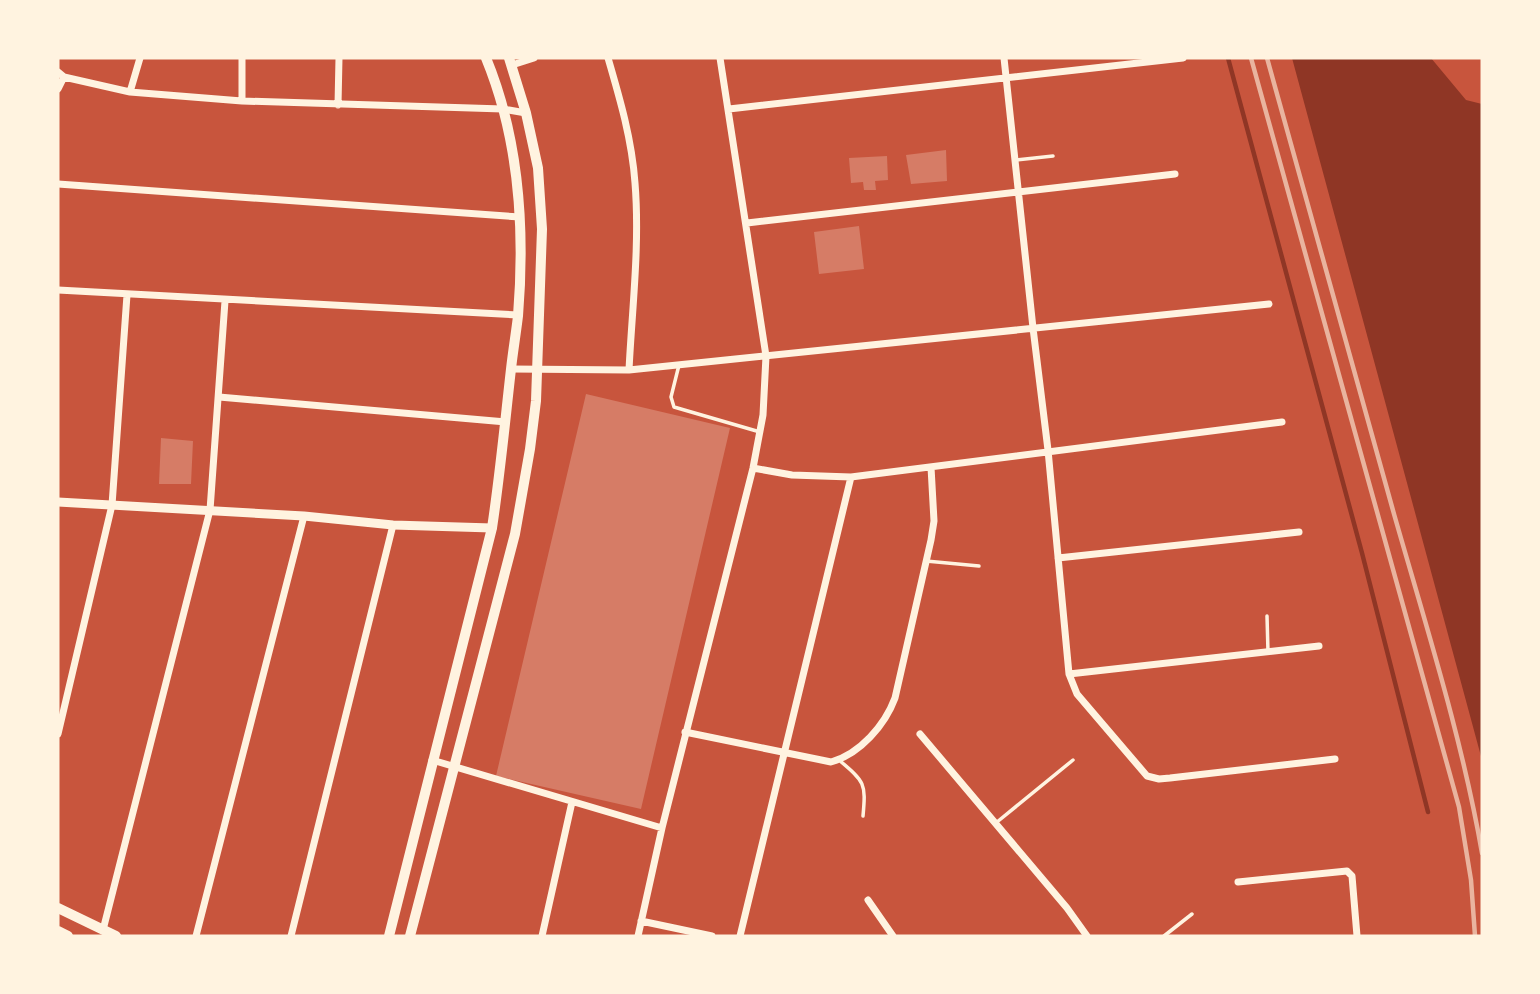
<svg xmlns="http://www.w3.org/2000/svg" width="1540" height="994" font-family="'Sofia Sans Condensed',sans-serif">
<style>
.water{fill:#8f3625}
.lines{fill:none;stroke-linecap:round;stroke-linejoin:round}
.stream{stroke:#8f3625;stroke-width:4.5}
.building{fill:#d67c66}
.service{stroke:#fff3e0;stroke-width:3.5}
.minor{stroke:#fff3e0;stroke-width:7}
.tertiary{stroke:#fff3e0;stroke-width:9}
.primary{stroke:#fff3e0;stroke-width:10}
.rail{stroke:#e9b49f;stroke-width:4.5}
</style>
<rect width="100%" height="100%" fill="#c8553d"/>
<path class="water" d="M 1292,58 L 1431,58 L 1466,100 L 1482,104 L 1482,760 Z"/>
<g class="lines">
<path class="stream" d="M 1228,58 L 1362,553 L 1428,812"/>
</g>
<path class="building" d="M 946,150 L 947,181 L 911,184 L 906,155 Z
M 887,156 L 888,180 L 875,181 L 876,190 L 864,190 L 863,182 L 851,183 L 849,158 Z
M 859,226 L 864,269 L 819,274 L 814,232 Z
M 586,394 L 730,428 L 641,809 L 496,776 Z
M 161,438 L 193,441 L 191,484 L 159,484 Z"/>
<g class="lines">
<path class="service" d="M 1016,160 L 1053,156
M 679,365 L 671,397 L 674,407 L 760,432
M 926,561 L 979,566
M 1267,616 L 1268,652
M 839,760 C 865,782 866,783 863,816
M 997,822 L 1073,760
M 1164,936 L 1192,914"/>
<path class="minor" d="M 242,58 L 242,101
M 608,58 C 620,99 632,140 635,183 C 640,245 632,309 629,370
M 1004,58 L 1033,328 L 1048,450 L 1069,674 L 1077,694 L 1147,776 L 1159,779 L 1170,778 L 1335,759
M 512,65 L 534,58
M 58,72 L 64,77 L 130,92 L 242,101 L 503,109 L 526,113
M 58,89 L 64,77
M 130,92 L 140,58
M 338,105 L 339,58
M 729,109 L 1183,58
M 58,184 L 520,217
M 747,223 L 1175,174
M 58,290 L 518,315
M 511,369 L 629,370 L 1269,304
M 219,397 L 506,422
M 753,468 L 792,475 L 851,477 L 1282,422
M 1058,558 L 1299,532
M 1069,674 L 1319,646
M 685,732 L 831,762 C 860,754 885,725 895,698 L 931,540 L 934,521 L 931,467
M 58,734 L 112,505 L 127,295
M 920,734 L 1067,908 L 1087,936
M 432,760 L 662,828
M 1238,882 L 1347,871 L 1352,876 L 1357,936
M 868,900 L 893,936
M 641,921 L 712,936
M 103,930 L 210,510 L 225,301
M 196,936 L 304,516
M 291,936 L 393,525
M 542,936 L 572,802
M 638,936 L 662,828 L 753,468 L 763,415 L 766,356 L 720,58
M 740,936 L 851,477"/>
<path class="tertiary" d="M 58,502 L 304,516 L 393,525 L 492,528"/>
<path class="primary" d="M 58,908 L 116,936
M 58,931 L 68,936
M 389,936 L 492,528 C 500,475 505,422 511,369 C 513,351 516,333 518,316 C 525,230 519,138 486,58
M 410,936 L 515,534 L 530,449 L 536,401 L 542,229 L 538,168 L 526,113 L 509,58"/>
<path class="rail" d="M 1251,58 L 1459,807 L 1471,880 L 1475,936
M 1267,58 C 1309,210 1351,362 1394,514 C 1426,626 1462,738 1482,853"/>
</g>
<rect width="1540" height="994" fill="none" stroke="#fff3e0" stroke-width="119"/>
</svg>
